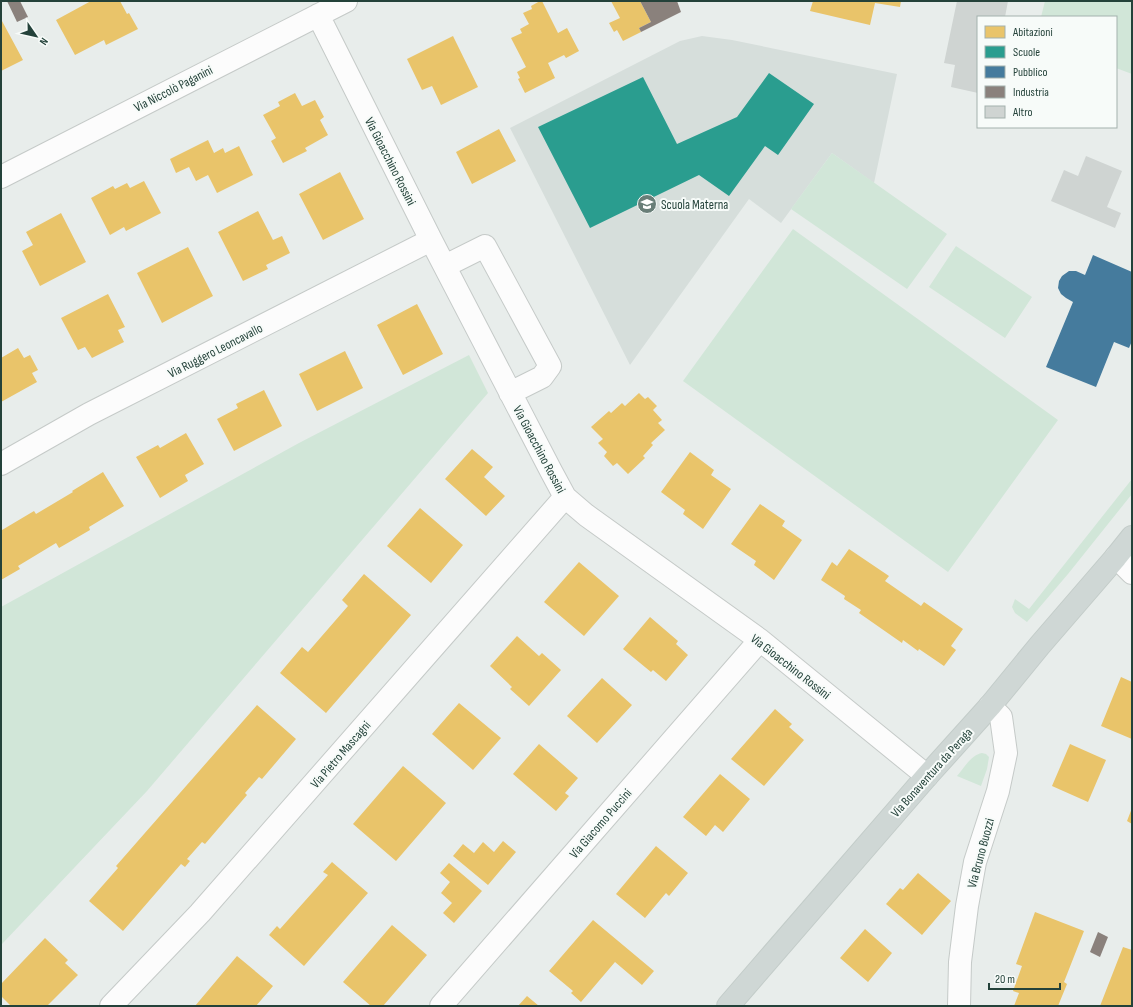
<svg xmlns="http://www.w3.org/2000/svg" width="1133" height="1007" font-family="'Sofia Sans Condensed',sans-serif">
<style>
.built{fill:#d6dedb}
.green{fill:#d1e6d8}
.homes{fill:#e9c46a}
.schools{fill:#2a9d8f}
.public{fill:#457b9d}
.industry{fill:#8a817c}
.building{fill:#cfd4d2}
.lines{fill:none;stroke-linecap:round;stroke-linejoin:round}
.minor-casing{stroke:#c5cac8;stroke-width:24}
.major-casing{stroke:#c3ccc9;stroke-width:24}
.minor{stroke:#fcfcfc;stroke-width:22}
.major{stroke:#cfd7d5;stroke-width:22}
.labels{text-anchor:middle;stroke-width:4;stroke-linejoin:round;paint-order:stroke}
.street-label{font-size:13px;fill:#24423a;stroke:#f7fbf9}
.poi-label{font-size:13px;fill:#24423a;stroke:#f7fbf9;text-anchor:start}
</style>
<rect width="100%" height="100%" fill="#e8edeb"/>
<path class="built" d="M 702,36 L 732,40 L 897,74 L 874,183 L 832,153 L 781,223 L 749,199 L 630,365 L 510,128 L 680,41 Z"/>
<path class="green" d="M 1045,1 L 1132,1 L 1132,74 L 1116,68 L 1116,17 L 1041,17 Z
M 832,153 L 947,234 L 907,289 L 791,209 Z
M 793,229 L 1058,420 L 948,572 L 683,381 Z
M 956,246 L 1032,297 L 1005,338 L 929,287 Z
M 469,355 L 488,393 L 147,791 L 2,944 L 1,942 L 1,607 L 299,443 Z
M 1132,479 L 1132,494 L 1068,574 L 1027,622 L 1015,613 L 1012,607 L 1015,599 L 1029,609 Z
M 982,753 L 986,754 L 989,757 L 987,769 L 981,786 L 957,776 C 964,768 971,755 982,753 Z"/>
<path class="homes" d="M 91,1 L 120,1 L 127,14 L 129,13 L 138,29 L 106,45 L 104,40 L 75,55 L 56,20 Z
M 540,1 L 542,1 L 558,33 L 567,28 L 579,51 L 566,58 L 564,55 L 548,63 L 555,78 L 525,93 L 518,79 L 520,78 L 517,72 L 526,67 L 511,38 L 522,33 L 520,29 L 529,24 L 523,13 L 532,9 L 531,6 Z
M 611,1 L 640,1 L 651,22 L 639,28 L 641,32 L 623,41 L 617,30 L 614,32 L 609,23 L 620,18 Z
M 813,1 L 901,1 L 900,7 L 875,3 L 870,25 L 810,11 Z
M 1,21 L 2,21 L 23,60 L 1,71 Z
M 453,36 L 478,87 L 441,105 L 432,86 L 422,90 L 407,59 Z
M 295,93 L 302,106 L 315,100 L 324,117 L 320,120 L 328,135 L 305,148 L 307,151 L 283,163 L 271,141 L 276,138 L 263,115 L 280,106 L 278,102 Z
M 499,129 L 516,161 L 472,184 L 456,152 Z
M 208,140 L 214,153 L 223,148 L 225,153 L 239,146 L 253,175 L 217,193 L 208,175 L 196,181 L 189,167 L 176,173 L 170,159 Z
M 340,172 L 364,219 L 323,240 L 299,194 Z
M 144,181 L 161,213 L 126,231 L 124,227 L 110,235 L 91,198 L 113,186 L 115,189 L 127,183 L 130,188 Z
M 258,211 L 273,240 L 282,236 L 290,253 L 266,265 L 268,269 L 243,281 L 218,232 Z
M 61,213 L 86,262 L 40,286 L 22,251 L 33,245 L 26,232 Z
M 188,247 L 213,296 L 162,323 L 137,273 Z
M 108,294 L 125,327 L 118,330 L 124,342 L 92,358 L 85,347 L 78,350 L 61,318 Z
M 417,304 L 443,354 L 403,375 L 377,325 Z
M 18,348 L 24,358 L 30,355 L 38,370 L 32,373 L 37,382 L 1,402 L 1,358 Z
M 345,351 L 363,388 L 317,411 L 299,374 Z
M 264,390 L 282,426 L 234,451 L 217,419 L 238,408 L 236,404 Z
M 639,393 L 645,399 L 648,397 L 657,406 L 653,410 L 662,420 L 658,423 L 665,430 L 651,443 L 653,445 L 643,456 L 645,458 L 628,474 L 617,463 L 613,466 L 604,456 L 607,452 L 598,443 L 603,439 L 591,427 L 609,411 L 611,413 L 622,403 L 625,406 Z
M 186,433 L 204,464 L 185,475 L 188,481 L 160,498 L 136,457 L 158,445 L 160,448 Z
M 472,449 L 493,467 L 484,477 L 505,496 L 486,516 L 445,479 Z
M 690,452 L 714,470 L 711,475 L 731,489 L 703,529 L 683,514 L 685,510 L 661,492 Z
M 103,472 L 124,506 L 89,527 L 90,530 L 59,548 L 56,543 L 18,566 L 20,569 L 1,580 L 2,530 L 34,511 L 36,514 L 73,492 L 72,491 Z
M 760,504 L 785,521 L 782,526 L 802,540 L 774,580 L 754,565 L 756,561 L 731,544 Z
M 420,508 L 463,545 L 431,583 L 387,546 Z
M 849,549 L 889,576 L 885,581 L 921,606 L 924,602 L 963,629 L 951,646 L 956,650 L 944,666 L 919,649 L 918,651 L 903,640 L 902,643 L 859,613 L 861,610 L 844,599 L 845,596 L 821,580 L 832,562 L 837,566 Z
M 579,562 L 619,596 L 584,636 L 544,602 Z
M 364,574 L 411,615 L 326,713 L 280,673 L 302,647 L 308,652 L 348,606 L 342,600 Z
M 650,617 L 678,641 L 676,644 L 688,655 L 666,681 L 653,670 L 651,672 L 623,649 Z
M 517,636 L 539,656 L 542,653 L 561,670 L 529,706 L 510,689 L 512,687 L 490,666 Z
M 1121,677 L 1132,682 L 1132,739 L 1101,726 Z
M 602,678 L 632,705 L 597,743 L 567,716 Z
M 459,703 L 501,738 L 473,770 L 432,734 Z
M 257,705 L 296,739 L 262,779 L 259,777 L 245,793 L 247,795 L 205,844 L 202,842 L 187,859 L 190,861 L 185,867 L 181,864 L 123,931 L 89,901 L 118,868 L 116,866 Z
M 775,709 L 792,724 L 789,727 L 804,740 L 764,786 L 731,759 Z
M 539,744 L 578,778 L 565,793 L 569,796 L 556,811 L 513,774 Z
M 1070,744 L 1106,760 L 1088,802 L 1052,786 Z
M 403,766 L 446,803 L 396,861 L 353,824 Z
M 720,774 L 750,799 L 723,832 L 715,825 L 706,836 L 683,817 Z
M 1132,808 L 1132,824 L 1127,821 Z
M 503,841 L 516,852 L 488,885 L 453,856 L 463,844 L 474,853 L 483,842 L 494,852 Z
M 656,846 L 688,873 L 669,896 L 666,893 L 645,918 L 616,894 Z
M 332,862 L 368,893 L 304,966 L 269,935 L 277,926 L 280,929 L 328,875 L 323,872 Z
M 449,863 L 482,891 L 454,923 L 443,913 L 452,903 L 441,893 L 450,882 L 440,873 Z
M 918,873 L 951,901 L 922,935 L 886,904 L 900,888 L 903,890 Z
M 1035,912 L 1084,931 L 1064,982 L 1067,984 L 1058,1006 L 1014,1006 L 1019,993 L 1013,991 L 1022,966 L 1016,964 Z
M 593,920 L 654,971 L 642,985 L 615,962 L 581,1002 L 571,993 L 573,991 L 549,971 Z
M 392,925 L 427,955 L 383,1006 L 371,1006 L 343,982 Z
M 865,929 L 892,953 L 868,982 L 840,958 Z
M 45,938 L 68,960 L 65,963 L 78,975 L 47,1006 L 11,1006 L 1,996 L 1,984 Z
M 1123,947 L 1132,950 L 1132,1006 L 1100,1006 Z
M 237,956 L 273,986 L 256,1006 L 195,1006 Z
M 527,996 L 539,1006 L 518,1006 Z"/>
<path class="schools" d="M 769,73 L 814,104 L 778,155 L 765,146 L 729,196 L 699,175 L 590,228 L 538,127 L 643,77 L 677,144 L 737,117 Z"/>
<path class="public" d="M 1093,255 L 1132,272 L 1132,341 L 1129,348 L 1114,342 L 1096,387 L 1046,367 L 1073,302 L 1066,298 L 1061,294 L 1058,288 L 1059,281 L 1062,276 L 1069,271 L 1076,271 L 1085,275 Z"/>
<path class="industry" d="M 7,1 L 20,1 L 28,17 L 17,22 Z
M 640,1 L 677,1 L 681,12 L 641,32 L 639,28 L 651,22 Z
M 1098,932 L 1108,937 L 1100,957 L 1090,952 Z"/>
<path class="building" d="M 957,1 L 1008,1 L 1005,17 L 978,17 L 978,93 L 951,87 L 955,65 L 944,63 Z
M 1086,156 L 1122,171 L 1107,207 L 1121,213 L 1115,228 L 1051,201 L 1064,170 L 1078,176 Z"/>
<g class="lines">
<defs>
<path id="minor" d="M 318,15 L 431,240 L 551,471 L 565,497 L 586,515 L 760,640 L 927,776
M 1,177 L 346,1
M 445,266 L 485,246 L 550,366 L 542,377 L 510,393
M 1,464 L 89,414 L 431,240
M 1116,557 L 1132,573
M 111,1006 L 200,913 L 565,497
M 441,1006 L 760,640
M 959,1006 L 960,962 L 967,906 L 975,862 L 998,791 L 1006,753 L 1001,717 L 990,706"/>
<path id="major" d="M 728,1006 L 927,776 L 990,706 L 1040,645 L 1116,557 L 1132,537"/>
</defs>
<use href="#minor" class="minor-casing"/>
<use href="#major" class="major-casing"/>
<use href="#minor" class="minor"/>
<use href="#major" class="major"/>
</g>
<defs>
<symbol id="school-disc" viewBox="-11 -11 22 22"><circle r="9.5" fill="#697e78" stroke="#f7fbf9"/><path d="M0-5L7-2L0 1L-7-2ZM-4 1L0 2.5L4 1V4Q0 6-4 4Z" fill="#fff"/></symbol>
</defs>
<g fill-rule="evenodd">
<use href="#school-disc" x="636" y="193" width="22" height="22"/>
</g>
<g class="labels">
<g class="street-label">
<text transform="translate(173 88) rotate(-27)" y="5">Via Niccolò Paganini</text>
<text transform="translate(391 161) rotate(63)" y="5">Via Gioacchino Rossini</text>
<text transform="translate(215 350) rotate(-27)" y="5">Via Ruggero Leoncavallo</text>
<text transform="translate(540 449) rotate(62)" y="5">Via Gioacchino Rossini</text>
<text transform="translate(791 666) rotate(38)" y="5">Via Gioacchino Rossini</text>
<text transform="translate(340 754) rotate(-49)" y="5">Via Pietro Mascagni</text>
<text transform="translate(931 772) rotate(-48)" y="5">Via Bonaventura da Peraga</text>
<text transform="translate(600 823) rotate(-49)" y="5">Via Giacomo Puccini</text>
<text transform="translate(980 853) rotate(-75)" y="5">Via Bruno Buozzi</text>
</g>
<g class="poi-label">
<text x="661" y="209">Scuola Materna</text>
</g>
</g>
<rect width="1133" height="1007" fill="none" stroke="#24423a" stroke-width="4"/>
<rect x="977" y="16" width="140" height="112" fill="#f7fbf9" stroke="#a3b1ad"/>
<rect x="985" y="26" width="20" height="12" fill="#e9c46a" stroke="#a3b1ad"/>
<text x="1013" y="36" font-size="12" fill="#24423a">Abitazioni</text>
<rect x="985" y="46" width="20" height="12" fill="#2a9d8f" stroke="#a3b1ad"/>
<text x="1013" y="56" font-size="12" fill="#24423a">Scuole</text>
<rect x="985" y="66" width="20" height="12" fill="#457b9d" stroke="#a3b1ad"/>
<text x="1013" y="76" font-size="12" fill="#24423a">Pubblico</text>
<rect x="985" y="86" width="20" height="12" fill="#8a817c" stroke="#a3b1ad"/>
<text x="1013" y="96" font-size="12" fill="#24423a">Industria</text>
<rect x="985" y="106" width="20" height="12" fill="#cfd4d2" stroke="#a3b1ad"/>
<text x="1013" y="116" font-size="12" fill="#24423a">Altro</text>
<g transform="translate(36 36) rotate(124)" stroke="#f7fbf9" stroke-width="3" paint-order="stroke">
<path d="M0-3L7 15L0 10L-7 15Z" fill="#24423a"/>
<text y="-6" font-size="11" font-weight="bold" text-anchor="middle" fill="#24423a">N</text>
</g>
<path d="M989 983v6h71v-6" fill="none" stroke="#24423a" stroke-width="2"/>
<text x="995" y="983" font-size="12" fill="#24423a" stroke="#f7fbf9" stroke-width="3" paint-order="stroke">20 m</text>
</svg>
